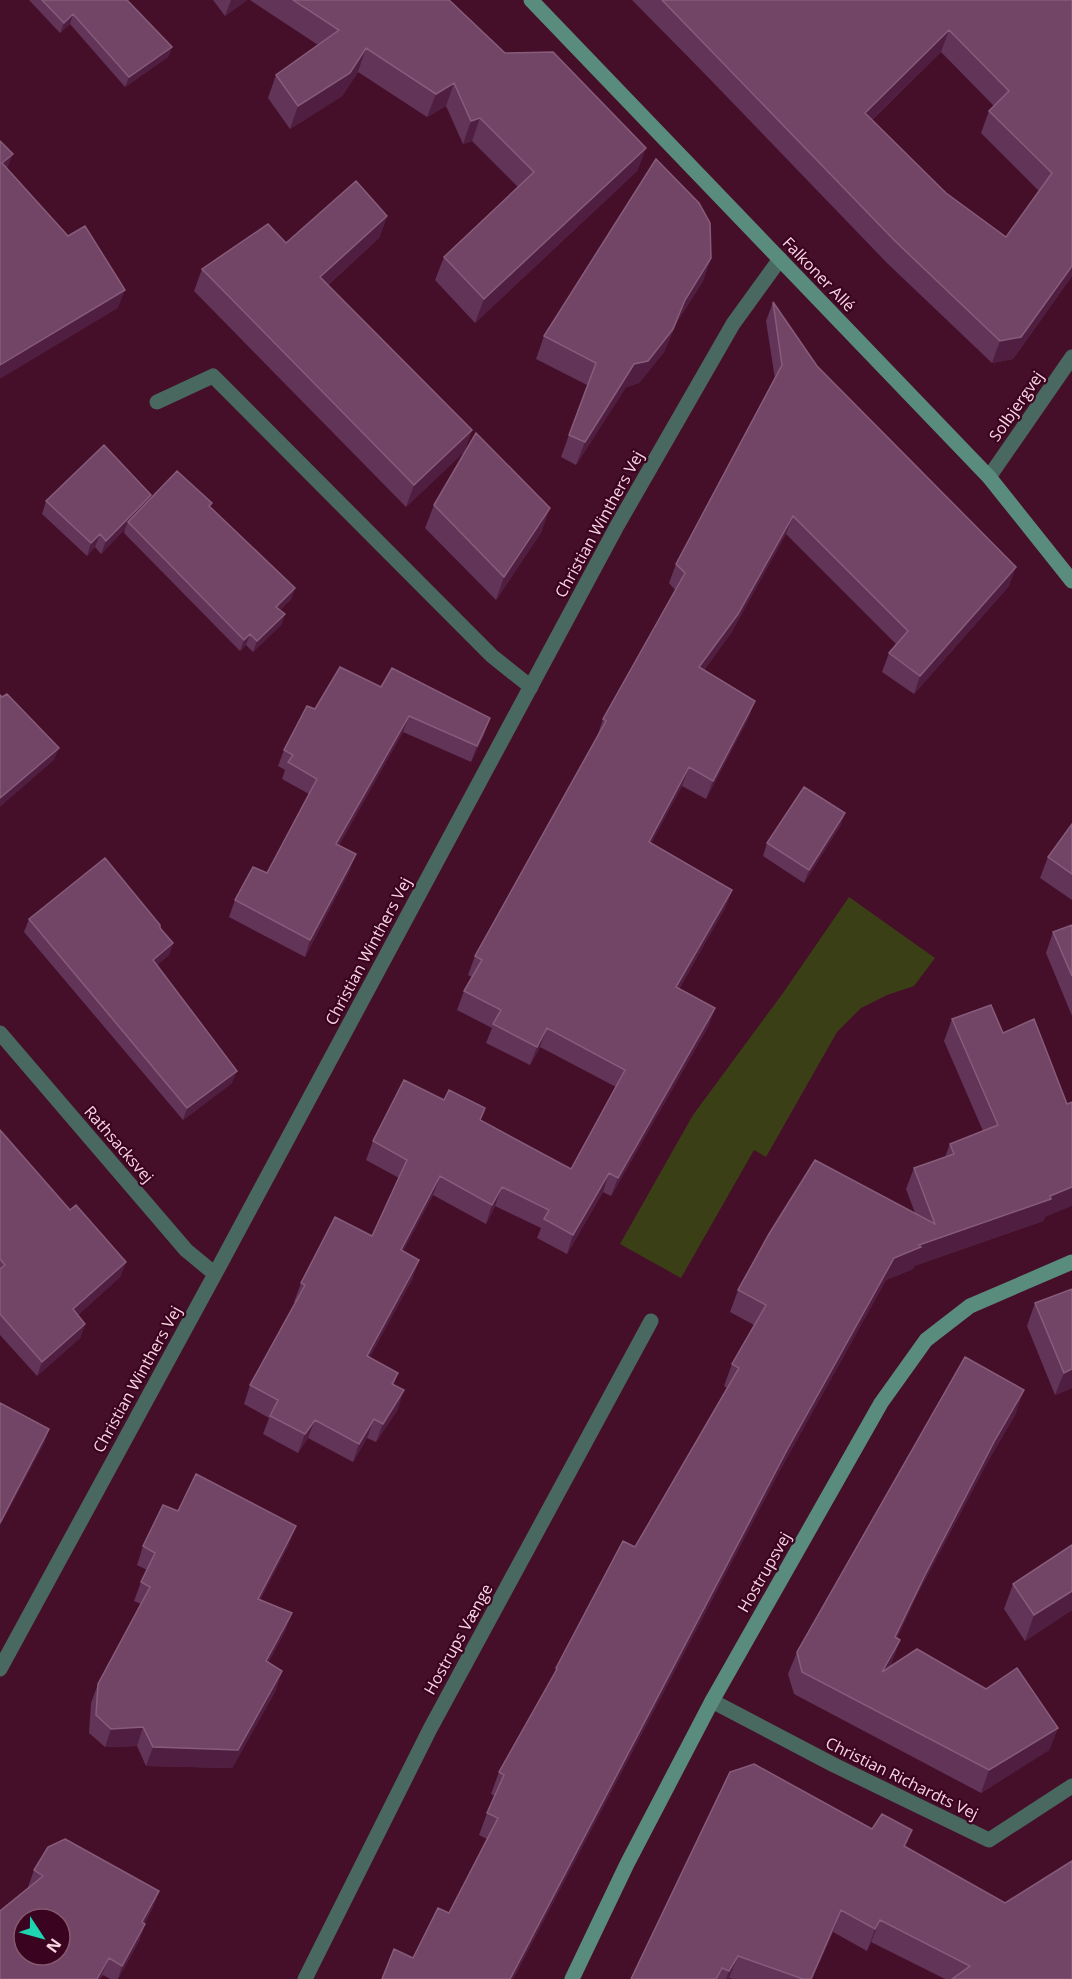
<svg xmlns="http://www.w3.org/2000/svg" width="1072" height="1979" font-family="'Open Sans',sans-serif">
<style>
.green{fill:#3b3f16}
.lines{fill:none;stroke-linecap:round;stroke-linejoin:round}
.lane{stroke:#49685f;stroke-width:15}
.street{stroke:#49685f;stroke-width:15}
.secondary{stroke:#5a8c7e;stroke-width:15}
.wall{fill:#613458;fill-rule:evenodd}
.shaded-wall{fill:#4f1e40}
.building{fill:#724567;stroke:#875c7a;stroke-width:1.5;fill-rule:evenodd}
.labels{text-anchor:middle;stroke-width:4.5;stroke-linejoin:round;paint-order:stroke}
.street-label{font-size:16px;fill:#f9d5e2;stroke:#3a0420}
</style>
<rect width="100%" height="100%" fill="#450f2a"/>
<path class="green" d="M 849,897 L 935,958 L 914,986 L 887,995 L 861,1008 L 837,1032 L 766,1157 L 754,1150 L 681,1278 L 620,1244 L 693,1115 L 783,993 Z"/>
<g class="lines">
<path class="lane" d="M 157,402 L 213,376 L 492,656 L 531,687"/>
<path class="street" d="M 989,477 L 1072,357
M 0,1033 L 186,1250 L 215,1274
M 0,1669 L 215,1274 L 617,526 L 733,324 L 780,259
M 712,1701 L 834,1765 L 989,1840 L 1072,1786
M 305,1979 L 430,1729 L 651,1321"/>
<path class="secondary" d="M 531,0 L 989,477 L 1072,581
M 572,1979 L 627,1864 L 712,1701 L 881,1403 L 926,1340 L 970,1306 L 1072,1262"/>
</g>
<path class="wall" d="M 29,0 L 127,0 L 172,47 L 168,57 L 125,87 L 70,24 L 60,33 Z
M 213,0 L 247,0 L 225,16 Z
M 250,0 L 449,0 L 505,53 L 646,148 L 637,171 L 475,323 L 435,280 L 444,257 L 518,187 L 472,141 L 463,144 L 446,106 L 427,117 L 358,72 L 342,96 L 290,129 L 268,98 L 276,75 L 318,45 Z
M 632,0 L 1072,0 L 1072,276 L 1013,359 L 992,363 L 887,263 L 702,71 ZM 941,52 L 994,106 L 989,111 L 981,133 L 1039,191 L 1006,237 L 946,193 L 872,120 Z
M 387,216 L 379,238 L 328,285 L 472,430 L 464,452 L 406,507 L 194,291 L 202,269 L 286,243 Z
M 711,258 L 703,281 L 677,322 L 664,352 L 639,383 L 626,387 L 576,465 L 561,457 L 587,385 L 536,359 L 544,336 Z
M 773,302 L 817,366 L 1009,586 L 914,694 L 882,672 L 889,653 L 896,644 L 786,534 L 731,633 L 704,670 L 755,701 L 748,719 L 706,799 L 682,786 L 651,843 L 732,890 L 725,908 L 679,989 L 715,1008 L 708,1027 L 611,1196 L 603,1192 L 567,1254 L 537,1238 L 541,1228 L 495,1206 L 486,1224 L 433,1195 L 403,1251 L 413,1278 L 369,1358 L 398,1373 L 394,1384 L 398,1409 L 376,1442 L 367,1438 L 353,1462 L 308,1438 L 298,1453 L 263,1434 L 269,1418 L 244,1404 L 250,1385 L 296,1302 L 294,1302 L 301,1283 L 372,1236 L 399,1178 L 366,1160 L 373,1141 L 481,1120 L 571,1169 L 616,1087 L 540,1047 L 530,1065 L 486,1043 L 492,1028 L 457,1010 L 464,991 L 472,977 L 468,975 L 475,956 L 597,737 L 603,719 L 675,590 L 669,583 L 676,564 L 775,379 L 766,321 Z
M 150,500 L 212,503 L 210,507 L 295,588 L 291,599 L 280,610 L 285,614 L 281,625 L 253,652 L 246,645 L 240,651 L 124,533 L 125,529 L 101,554 L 95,547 L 87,556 L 42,514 L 46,501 Z
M 434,505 L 542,531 L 496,600 L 425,528 Z
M 381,687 L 490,718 L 484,735 L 471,762 L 403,732 L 339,845 L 350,870 L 305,957 L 229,917 L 235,900 L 267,873 L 309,794 L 282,779 L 285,770 L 278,766 L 284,750 L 315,709 Z
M 845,813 L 840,826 L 804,883 L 763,856 L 767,843 Z
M 1072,824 L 1072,900 L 1040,878 L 1048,857 Z
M 29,919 L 160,928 L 173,943 L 169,955 L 157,965 L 232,1083 L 183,1120 L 24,932 Z
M 1072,925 L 1072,1016 L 1046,953 L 1053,932 Z
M 952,1019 L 1045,1217 L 1043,1221 L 914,1266 L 913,1269 L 886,1280 L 779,1472 L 513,1979 L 413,1958 L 449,1913 L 487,1839 L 479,1835 L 487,1813 L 495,1796 L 491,1794 L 499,1772 L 553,1677 L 556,1668 L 635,1547 L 727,1388 L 724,1386 L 732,1364 L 754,1325 L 730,1312 L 738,1290 L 915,1213 L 906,1189 L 914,1168 L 945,1157 L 950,1144 L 983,1131 L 944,1041 Z
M 0,1130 L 70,1210 L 126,1262 L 120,1277 L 78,1315 L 85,1324 L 80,1338 L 37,1376 L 0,1335 Z
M 1072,1289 L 1072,1388 L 1055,1395 L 1027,1326 L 1035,1303 Z
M 1016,1413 L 987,1463 L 916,1597 L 897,1638 L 900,1640 L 890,1667 L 986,1689 L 1058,1728 L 1049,1750 L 981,1793 L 794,1694 L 788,1674 L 797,1652 Z
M 178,1511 L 289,1544 L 260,1600 L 292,1613 L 285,1631 L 268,1663 L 276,1690 L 232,1768 L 146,1766 L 137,1746 L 105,1747 L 89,1733 L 91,1703 L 98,1684 L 141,1604 L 134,1601 L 141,1582 L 147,1570 L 137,1565 L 143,1546 Z
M 1072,1545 L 1072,1610 L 1025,1641 L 1004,1609 L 1013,1584 Z
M 872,1829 L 906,1847 L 1072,1979 L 945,1979 L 871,1942 L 867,1951 L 833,1932 L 812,1979 L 733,1979 L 729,1978 L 729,1979 L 631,1979 Z
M 34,1870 L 159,1891 L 153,1907 L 144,1924 L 145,1924 L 139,1941 L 118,1979 L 110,1979 L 103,1975 L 100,1979 L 0,1979 L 29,1888 L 28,1887 Z"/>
<path class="shaded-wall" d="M 231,0 L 247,0 L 225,16 Z
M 73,14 L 70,24 L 60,33 L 64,23 Z
M 949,30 L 941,52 L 857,134 L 865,113 Z
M 172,47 L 168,57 L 125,87 L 129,77 Z
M 366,48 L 358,72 L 342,96 L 290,129 L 298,106 Z
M 454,83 L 446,106 L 427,117 L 436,94 Z
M 480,118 L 472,141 L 463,144 L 471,121 Z
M 646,148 L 637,171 L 475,323 L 484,299 Z
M 13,154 L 6,172 L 2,163 Z
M 387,216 L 379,238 L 312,299 L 320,277 Z
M 711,258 L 703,281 L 677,322 L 664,352 L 639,383 L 626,387 L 576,465 L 585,442 L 634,364 L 685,300 Z
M 1072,266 L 1072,276 L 1013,359 L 992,363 L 1000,341 Z
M 125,290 L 118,308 L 0,379 L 0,365 Z
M 472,430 L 464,452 L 406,507 L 414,485 Z
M 151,495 L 147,508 L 128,522 L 125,529 L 101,554 L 106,541 Z
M 550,508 L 542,531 L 496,600 L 504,577 Z
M 793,516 L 786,534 L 731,633 L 692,686 L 699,667 Z
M 100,534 L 95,547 L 87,556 L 91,543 Z
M 1016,567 L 1009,586 L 914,694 L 920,676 Z
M 295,588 L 291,599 L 272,618 L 276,607 Z
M 285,614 L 281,625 L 253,652 L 257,641 Z
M 250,634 L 246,645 L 240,651 L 244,640 Z
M 755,701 L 748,719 L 706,799 L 713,781 Z
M 409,716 L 403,732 L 330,860 L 336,844 Z
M 490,718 L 484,735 L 471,762 L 477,746 Z
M 59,748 L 54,760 L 0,807 L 0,798 Z
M 689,767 L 682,786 L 642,861 L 649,842 Z
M 845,813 L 840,826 L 804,883 L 809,870 Z
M 356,854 L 350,870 L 305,957 L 310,940 Z
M 732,890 L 725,908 L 669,1006 L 676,987 Z
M 173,943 L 169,955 L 149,972 L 153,960 Z
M 715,1008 L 708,1027 L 611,1196 L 618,1178 Z
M 547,1028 L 540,1047 L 530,1065 L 537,1047 Z
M 237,1071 L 232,1083 L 183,1120 L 187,1108 Z
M 609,1173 L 603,1192 L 567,1254 L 573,1235 Z
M 440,1176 L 433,1195 L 394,1269 L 401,1250 Z
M 502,1187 L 495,1206 L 486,1224 L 492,1205 Z
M 1072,1187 L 1072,1206 L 1045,1217 L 1043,1221 L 914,1266 L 913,1269 L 886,1280 L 779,1472 L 513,1979 L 510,1979 L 787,1450 L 894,1258 L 919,1245 Z
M 419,1260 L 413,1278 L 360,1375 L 367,1356 Z
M 126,1262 L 120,1277 L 68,1324 L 73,1309 Z
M 85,1324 L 80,1338 L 37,1376 L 42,1362 Z
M 1072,1369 L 1072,1388 L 1055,1395 L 1064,1373 Z
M 404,1390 L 398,1409 L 376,1442 L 383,1424 Z
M 1024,1390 L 1016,1413 L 987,1463 L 916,1597 L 887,1659 L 895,1637 L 925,1575 L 995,1440 Z
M 374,1419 L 367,1438 L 353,1462 L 359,1444 Z
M 315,1420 L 308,1438 L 298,1453 L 305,1434 Z
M 49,1429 L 45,1442 L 0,1526 L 0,1523 Z
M 296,1526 L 289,1544 L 251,1617 L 258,1599 Z
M 1072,1591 L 1072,1610 L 1025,1641 L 1034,1615 Z
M 292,1613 L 285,1631 L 259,1679 L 266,1661 Z
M 900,1640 L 892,1662 L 874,1695 L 882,1672 Z
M 282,1671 L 276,1690 L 232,1768 L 146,1766 L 153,1747 Z
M 143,1727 L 137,1746 L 105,1747 L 111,1729 Z
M 1058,1728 L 1049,1750 L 981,1793 L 989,1770 Z
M 912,1830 L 904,1852 L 904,1846 Z
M 159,1891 L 153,1907 L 135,1939 L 142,1922 Z
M 841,1910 L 833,1932 L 812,1979 L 811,1979 Z
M 880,1920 L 871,1942 L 867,1951 L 875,1929 Z
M 145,1924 L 139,1941 L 118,1979 L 122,1966 Z
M 738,1956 L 729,1978 L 729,1979 L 726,1979 L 729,1971 Z
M 109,1958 L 100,1979 L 97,1979 Z"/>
<path class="building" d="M 42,0 L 127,0 L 172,47 L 129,77 L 73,14 L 64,23 Z
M 293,0 L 449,0 L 505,53 L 553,52 L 646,148 L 484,299 L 444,257 L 534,172 L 480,118 L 471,121 L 454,83 L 436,94 L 366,48 L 350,73 L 298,106 L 276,75 L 339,30 Z
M 662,0 L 1072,0 L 1072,266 L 1021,337 L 1000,341 L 895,241 ZM 949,30 L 1009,91 L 989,111 L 1052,173 L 1006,237 L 946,193 L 865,113 Z
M 0,141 L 13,154 L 2,163 L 68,236 L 85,226 L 125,290 L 0,365 Z
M 656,159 L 699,203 L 710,223 L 711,258 L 685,300 L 673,329 L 648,361 L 634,364 L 585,442 L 569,435 L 596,363 L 544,336 Z
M 356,181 L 387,216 L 320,277 L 472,430 L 414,485 L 202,269 L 268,224 L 286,243 Z
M 773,302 L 817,366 L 1016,567 L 920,676 L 889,653 L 908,631 L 793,516 L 738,614 L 699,667 L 755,701 L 713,781 L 689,767 L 649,842 L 732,890 L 676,987 L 715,1008 L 618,1178 L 609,1173 L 573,1235 L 544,1219 L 549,1210 L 502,1187 L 492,1205 L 440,1176 L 401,1250 L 419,1260 L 367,1356 L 398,1373 L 392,1384 L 404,1390 L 383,1424 L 374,1419 L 359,1444 L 315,1420 L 305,1434 L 270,1416 L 278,1400 L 250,1385 L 305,1285 L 301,1283 L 335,1217 L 372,1236 L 407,1160 L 373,1141 L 404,1080 L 444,1100 L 449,1090 L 485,1108 L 480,1120 L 571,1169 L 625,1070 L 547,1028 L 537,1047 L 493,1024 L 501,1010 L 464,991 L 482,960 L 475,956 L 606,721 L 603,719 L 685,573 L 676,564 L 782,365 Z
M 476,433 L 550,508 L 504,577 L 434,505 Z
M 104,445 L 151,495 L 106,541 L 100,534 L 91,543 L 46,501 Z
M 177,471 L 212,503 L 209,506 L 295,588 L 276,607 L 285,614 L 257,641 L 250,634 L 244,640 L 128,522 Z
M 340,667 L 381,687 L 392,668 L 490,718 L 477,746 L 409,716 L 336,844 L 356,854 L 310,940 L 235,900 L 253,867 L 267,873 L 317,779 L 288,762 L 293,755 L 284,750 L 307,706 L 315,709 Z
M 7,694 L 59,748 L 0,798 L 0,695 L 2,697 Z
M 804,787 L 845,813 L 809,870 L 767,843 Z
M 1072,824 L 1072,874 L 1048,857 Z
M 105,858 L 160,925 L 160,928 L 173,943 L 153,960 L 237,1071 L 187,1108 L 29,919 Z
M 1072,925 L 1072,976 L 1053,932 Z
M 991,1005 L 1003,1033 L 1034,1019 L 1067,1104 L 1072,1102 L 1072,1187 L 1050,1196 L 1051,1199 L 919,1245 L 921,1247 L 894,1258 L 787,1450 L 510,1979 L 382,1979 L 394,1949 L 413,1958 L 438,1908 L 449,1913 L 498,1818 L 487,1813 L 504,1775 L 499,1772 L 557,1669 L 556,1668 L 623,1541 L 635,1547 L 739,1368 L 732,1364 L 766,1305 L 738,1290 L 769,1234 L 815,1160 L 935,1224 L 914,1168 L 954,1154 L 950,1144 L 998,1125 L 952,1019 Z
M 0,1130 L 70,1210 L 76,1205 L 126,1262 L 73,1309 L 85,1324 L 42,1362 L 0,1314 L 0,1269 L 5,1265 L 0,1259 Z
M 1072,1289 L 1072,1369 L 1064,1373 L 1035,1303 Z
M 965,1357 L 1024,1390 L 995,1440 L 925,1575 L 895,1637 L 900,1640 L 882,1672 L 917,1649 L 986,1689 L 1017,1668 L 1058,1728 L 989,1770 L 802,1672 L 797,1652 Z
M 0,1403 L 49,1429 L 0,1523 Z
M 196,1474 L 296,1526 L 258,1599 L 292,1613 L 266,1661 L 282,1671 L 238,1750 L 153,1747 L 143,1727 L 111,1729 L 96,1715 L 98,1684 L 150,1587 L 141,1582 L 155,1553 L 143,1546 L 163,1505 L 178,1511 Z
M 1072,1545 L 1072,1591 L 1034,1615 L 1013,1584 Z
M 754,1764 L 872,1829 L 882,1814 L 912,1830 L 904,1846 L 1005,1903 L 1072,1861 L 1072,1979 L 952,1979 L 970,1966 L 880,1920 L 875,1929 L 841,1910 L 811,1979 L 803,1979 L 738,1956 L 729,1971 L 722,1968 L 716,1979 L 631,1979 L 730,1772 Z
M 65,1839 L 159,1891 L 142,1922 L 145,1924 L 122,1966 L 109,1958 L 97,1979 L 0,1979 L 0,1911 L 43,1876 L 34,1870 L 48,1847 ZM 24,1919 L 60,1919 L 60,1955 L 24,1955 Z"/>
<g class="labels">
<g class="street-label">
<text transform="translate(819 274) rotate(46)" y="6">Falkoner Allé</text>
<text transform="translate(1016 406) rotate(-55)" y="6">Solbjergvej</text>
<text transform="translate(599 524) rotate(-61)" y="6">Christian Winthers Vej</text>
<text transform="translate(368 951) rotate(-62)" y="6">Christian Winthers Vej</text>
<text transform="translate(119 1144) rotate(49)" y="6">Rathsacksvej</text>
<text transform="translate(137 1379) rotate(-61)" y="6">Christian Winthers Vej</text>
<text transform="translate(764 1572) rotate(-60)" y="6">Hostrupsvej</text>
<text transform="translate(458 1639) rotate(-61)" y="6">Hostrups Vænge</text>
<text transform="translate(902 1778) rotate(26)" y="6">Christian Richardts Vej</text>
</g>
</g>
<g transform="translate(42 1937) rotate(126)"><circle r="28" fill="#3a0420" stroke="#86586e" stroke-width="1.5"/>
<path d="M0-4.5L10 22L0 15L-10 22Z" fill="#1ed5b1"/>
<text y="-9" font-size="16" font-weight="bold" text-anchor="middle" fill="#f9d5e2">N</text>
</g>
</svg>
